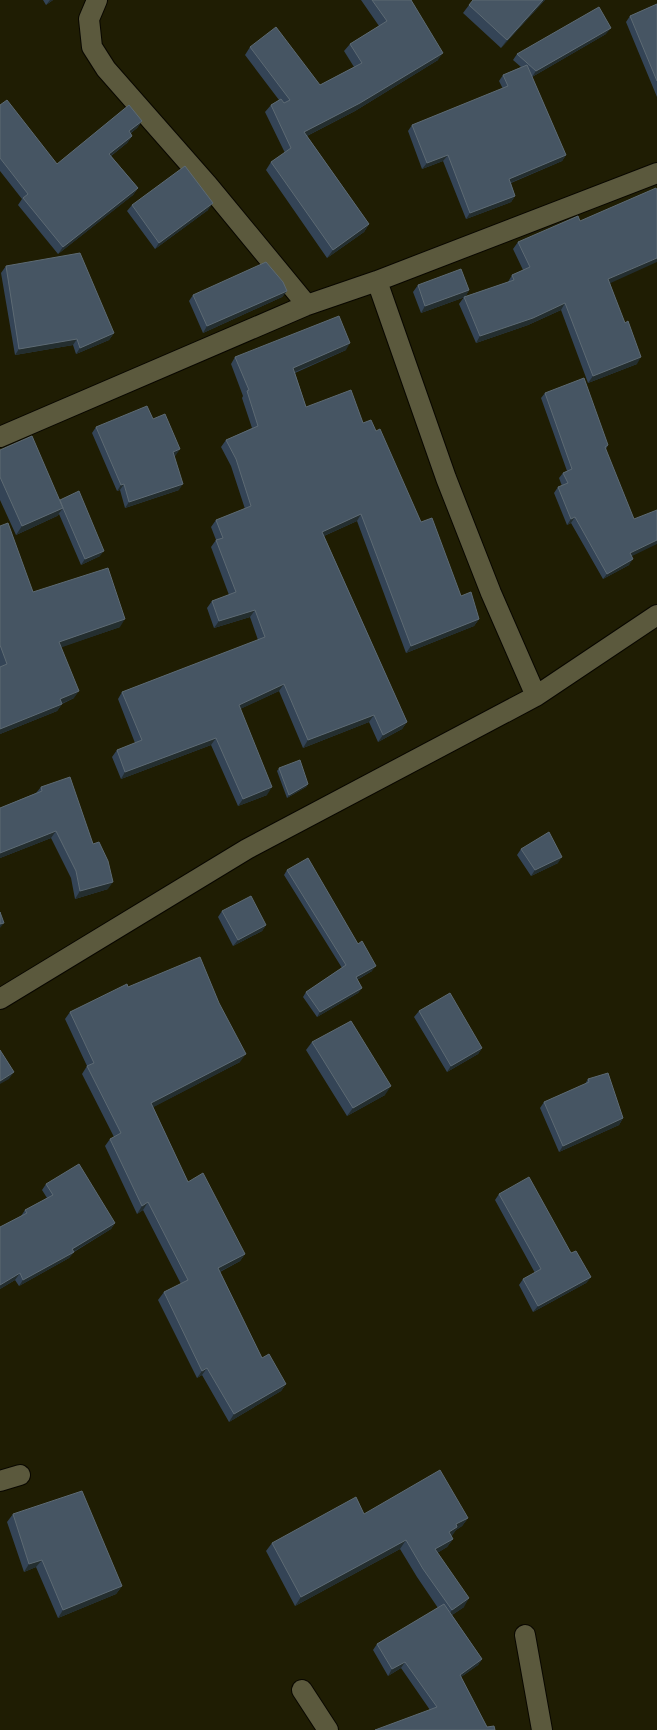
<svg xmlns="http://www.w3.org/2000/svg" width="657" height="1730" font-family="'Exo 2',sans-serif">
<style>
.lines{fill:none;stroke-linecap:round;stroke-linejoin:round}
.minor-casing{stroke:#090700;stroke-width:22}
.minor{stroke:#5b593d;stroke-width:20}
.wall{fill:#344456}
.shaded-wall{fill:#242e2f}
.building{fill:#465563;stroke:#5d6a73}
</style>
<rect width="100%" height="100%" fill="#1f1d03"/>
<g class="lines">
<defs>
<path id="minor" d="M 97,0 L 89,19 L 92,47 L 106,69 L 208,185 L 307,305
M 377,281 L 657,173
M 0,437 L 307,305 L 377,281 L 446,478 L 491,593 L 536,696
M 0,999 L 247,849 L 536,696 L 657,615
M 0,1481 L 20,1475
M 525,1635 L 542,1730
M 302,1690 L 328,1730"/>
</defs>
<use href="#minor" class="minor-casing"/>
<use href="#minor" class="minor"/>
</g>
<path class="wall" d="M 43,0 L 53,0 L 46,5 Z
M 361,0 L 412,0 L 411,1 L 438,60 L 355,111 L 307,136 L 369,224 L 364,232 L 327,258 L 266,170 L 271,162 L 285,153 L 265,112 L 271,105 L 279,100 L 245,55 L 250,47 L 320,85 L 354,67 L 344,51 L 350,44 L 379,26 Z
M 545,0 L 501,48 L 463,13 L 469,5 Z
M 657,4 L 657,97 L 626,22 L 630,16 Z
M 606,34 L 532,77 L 566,155 L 562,161 L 511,183 L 515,196 L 511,202 L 466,219 L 443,161 L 422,169 L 408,131 L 412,125 L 503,89 L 499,81 L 503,75 L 521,67 L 513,60 L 517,54 Z
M 0,105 L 57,164 L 142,121 L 137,128 L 131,133 L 132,136 L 127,143 L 111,156 L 138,188 L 133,195 L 58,254 L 18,205 L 22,199 L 0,171 Z
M 132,205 L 208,210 L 155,249 L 127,211 Z
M 580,221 L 610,283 L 637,364 L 588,383 L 561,310 L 528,325 L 476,343 L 459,304 L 464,297 L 508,282 L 512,275 L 523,270 L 513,249 L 518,242 Z
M 6,266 L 114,333 L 109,340 L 76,354 L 73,345 L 15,355 L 1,273 Z
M 418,285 L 469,290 L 465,297 L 421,313 L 413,292 Z
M 287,291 L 282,297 L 203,333 L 189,301 L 193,295 Z
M 346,350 L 295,373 L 306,407 L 363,423 L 376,431 L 421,522 L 461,596 L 479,619 L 474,626 L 406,653 L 357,521 L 324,536 L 407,722 L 402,729 L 378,742 L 369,722 L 303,748 L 279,691 L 240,709 L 267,795 L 238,806 L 211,745 L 121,779 L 112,757 L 117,750 L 135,743 L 118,699 L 122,692 L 258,640 L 250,617 L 214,628 L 207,608 L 212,601 L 229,595 L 211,547 L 216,540 L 211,527 L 216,520 L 245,509 L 231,466 L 221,447 L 226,440 L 252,428 L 242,398 L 243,396 L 231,364 L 235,357 Z
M 545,393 L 608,445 L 606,449 L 632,556 L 629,565 L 603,579 L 571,523 L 567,525 L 554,493 L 558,487 L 562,486 L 559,478 L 563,473 L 567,471 L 541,398 Z
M 153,419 L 176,455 L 174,456 L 179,490 L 125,508 L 120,490 L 117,491 L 92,433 L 96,427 Z
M 0,450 L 60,500 L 100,556 L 81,565 L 59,514 L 57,516 L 16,535 L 0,500 Z
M 0,526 L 33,592 L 120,627 L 61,647 L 74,698 L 62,704 L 57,711 L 0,734 Z
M 279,768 L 308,784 L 306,787 L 287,798 L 277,771 Z
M 41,787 L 108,889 L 75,899 L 71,878 L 51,838 L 0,858 L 0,808 L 36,793 Z
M 521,849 L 558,863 L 531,876 L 517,855 Z
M 287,870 L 372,971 L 357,980 L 362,988 L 358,993 L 317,1017 L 303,997 L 306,992 L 342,968 L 284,875 Z
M 222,911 L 266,925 L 262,931 L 233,946 L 218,917 Z
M 128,987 L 240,1062 L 153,1107 L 188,1182 L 245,1254 L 240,1261 L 220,1272 L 262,1358 L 286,1384 L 281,1391 L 229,1422 L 202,1375 L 197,1378 L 158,1300 L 164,1292 L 181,1284 L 143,1210 L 137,1214 L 105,1146 L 110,1139 L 114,1137 L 82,1074 L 87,1066 L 65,1019 L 70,1012 Z
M 419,1011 L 482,1048 L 478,1054 L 447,1072 L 414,1017 Z
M 312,1042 L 385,1095 L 347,1116 L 306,1050 Z
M 588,1079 L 623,1118 L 619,1125 L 559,1152 L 540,1108 L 544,1102 L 585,1084 Z
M 46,1184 L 115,1223 L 111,1229 L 74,1252 L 69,1258 L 19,1286 L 15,1280 L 0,1289 L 0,1227 L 21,1216 L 25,1210 L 47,1198 L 42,1190 Z
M 499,1194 L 571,1253 L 591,1277 L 586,1283 L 533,1312 L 519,1285 L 523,1279 L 535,1273 L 495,1200 Z
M 13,1514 L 122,1586 L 116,1594 L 58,1618 L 36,1567 L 24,1572 L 7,1522 Z
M 364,1514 L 468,1518 L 462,1526 L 456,1530 L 451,1536 L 453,1539 L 447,1547 L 437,1553 L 464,1607 L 452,1615 L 482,1659 L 478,1665 L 461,1677 L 487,1727 L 495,1730 L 430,1710 L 401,1668 L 388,1676 L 373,1650 L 377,1644 L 438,1608 L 417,1577 L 400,1549 L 295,1606 L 266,1551 L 272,1543 Z"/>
<path class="shaded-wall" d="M 50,0 L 53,0 L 46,5 Z
M 543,0 L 545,0 L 501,48 L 507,40 Z
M 611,28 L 606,34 L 532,77 L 536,71 Z
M 443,53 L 438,60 L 355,111 L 299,140 L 304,132 Z
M 142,121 L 137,128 L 124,138 L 129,131 Z
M 132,136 L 127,143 L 104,161 L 109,154 Z
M 448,155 L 443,161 L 422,169 L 427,163 Z
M 566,155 L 562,161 L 505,185 L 509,179 Z
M 138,188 L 133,195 L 58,254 L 63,247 Z
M 515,196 L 511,202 L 466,219 L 470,213 Z
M 213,203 L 208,210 L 155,249 L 159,243 Z
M 369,224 L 364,232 L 327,258 L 333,250 Z
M 657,258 L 657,262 L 604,286 L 608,279 Z
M 469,290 L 465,297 L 421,313 L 425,306 Z
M 287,291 L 282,297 L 203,333 L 207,326 Z
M 565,303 L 561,310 L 528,325 L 476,343 L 480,336 Z
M 114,333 L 109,340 L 76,354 L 80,348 Z
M 77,339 L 73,345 L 15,355 L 19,349 Z
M 350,343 L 346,350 L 288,375 L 293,368 Z
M 641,357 L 637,364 L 588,383 L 593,376 Z
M 180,449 L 176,455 L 169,458 L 173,452 Z
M 124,484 L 120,490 L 117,491 L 121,485 Z
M 183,484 L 179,490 L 125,508 L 129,502 Z
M 63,508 L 57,516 L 16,535 L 22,526 Z
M 361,514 L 357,521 L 317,539 L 322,532 Z
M 575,517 L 571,523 L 567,525 L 571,519 Z
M 657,540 L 657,544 L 626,559 L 630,553 Z
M 104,551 L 100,556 L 81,565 L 85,559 Z
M 633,559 L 629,565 L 603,579 L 607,574 Z
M 255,610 L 250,617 L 214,628 L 219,621 Z
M 125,619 L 120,627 L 54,650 L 59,642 Z
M 479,619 L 474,626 L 406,653 L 411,646 Z
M 284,684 L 279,691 L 234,712 L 239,705 Z
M 79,691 L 74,698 L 56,706 L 62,704 L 57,711 L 0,734 L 0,729 L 60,699 Z
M 374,715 L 369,722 L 303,748 L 308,740 Z
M 407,722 L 402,729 L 378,742 L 383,735 Z
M 216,738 L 211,745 L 121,779 L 125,772 Z
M 308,784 L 306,787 L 287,798 L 289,795 Z
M 272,787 L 267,795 L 238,806 L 243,799 Z
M 56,831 L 51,838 L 0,858 L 0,853 Z
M 562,857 L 558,863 L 531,876 L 535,870 Z
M 113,882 L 108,889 L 75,899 L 80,891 Z
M 4,923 L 0,928 L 0,924 Z
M 266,925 L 262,931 L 233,946 L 238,940 Z
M 376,966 L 372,971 L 353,982 L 356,977 Z
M 362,988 L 358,993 L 317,1017 L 320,1012 Z
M 482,1048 L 478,1054 L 447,1072 L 451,1066 Z
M 246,1054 L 240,1062 L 146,1111 L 151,1103 Z
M 14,1072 L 9,1079 L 0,1084 L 0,1081 Z
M 391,1086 L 385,1095 L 347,1116 L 353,1108 Z
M 623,1118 L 619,1125 L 559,1152 L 563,1146 Z
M 148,1202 L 143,1210 L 137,1214 L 142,1206 Z
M 115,1223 L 111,1229 L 68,1255 L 74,1252 L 69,1258 L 19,1286 L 23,1280 Z
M 245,1254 L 240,1261 L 213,1275 L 218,1268 Z
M 20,1273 L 15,1280 L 0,1289 L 0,1285 Z
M 591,1277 L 586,1283 L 533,1312 L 538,1306 Z
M 207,1368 L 202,1375 L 197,1378 L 202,1371 Z
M 286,1384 L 281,1391 L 229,1422 L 234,1414 Z
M 468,1518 L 462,1526 L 456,1530 L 452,1536 L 443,1540 L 449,1532 L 456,1524 Z
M 453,1539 L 447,1547 L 429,1558 L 435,1549 Z
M 406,1540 L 400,1549 L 295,1606 L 301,1597 Z
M 42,1560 L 36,1567 L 24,1572 L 29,1564 Z
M 122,1586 L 116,1594 L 58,1618 L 63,1610 Z
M 469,1598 L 464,1607 L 446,1619 L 452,1610 Z
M 482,1659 L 478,1665 L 455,1681 L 460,1675 Z
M 405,1662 L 401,1668 L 388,1676 L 392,1669 Z"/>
<path class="building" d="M 372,0 L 411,0 L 443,53 L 360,103 L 304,132 L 369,224 L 333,250 L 271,162 L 291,148 L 271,105 L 281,99 L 284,103 L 290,100 L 250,47 L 276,27 L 320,85 L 362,63 L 350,44 L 387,21 Z
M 473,0 L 543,0 L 507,40 L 469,5 Z
M 657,4 L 657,81 L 630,16 Z
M 599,7 L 611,28 L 536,71 L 517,54 Z
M 527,65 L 566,155 L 509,179 L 515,196 L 470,213 L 448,155 L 427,163 L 412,125 L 508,86 L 503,75 Z
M 7,100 L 57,164 L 129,105 L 142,121 L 129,131 L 132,136 L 109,154 L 138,188 L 63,247 L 23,198 L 28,194 L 0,158 L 0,105 Z
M 185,166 L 213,203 L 159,243 L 132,205 Z
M 656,188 L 657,190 L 657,258 L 608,279 L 625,323 L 628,321 L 641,357 L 593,376 L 565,303 L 533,318 L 480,336 L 464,297 L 514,280 L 512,275 L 530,267 L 518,242 L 578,216 L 580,221 Z
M 80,253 L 114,333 L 80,348 L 77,339 L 19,349 L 6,266 Z
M 266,262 L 283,282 L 287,291 L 207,326 L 193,295 Z
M 461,269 L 469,290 L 425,306 L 418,285 Z
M 339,316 L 350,343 L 293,368 L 306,407 L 351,390 L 363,423 L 371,420 L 376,431 L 380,429 L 421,522 L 432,518 L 461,596 L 471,592 L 479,619 L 411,646 L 361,514 L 322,532 L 407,722 L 383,735 L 374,715 L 308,740 L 284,684 L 239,705 L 272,787 L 243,799 L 216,738 L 125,772 L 117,750 L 142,740 L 122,692 L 265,637 L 255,610 L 219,621 L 212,601 L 236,592 L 216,540 L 223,538 L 216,520 L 251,506 L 236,459 L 226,440 L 258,426 L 247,391 L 249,390 L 235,357 Z
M 584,378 L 608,445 L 605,447 L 634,519 L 657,510 L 657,540 L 630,553 L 633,559 L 607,574 L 575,517 L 571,519 L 558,487 L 568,483 L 563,473 L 572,469 L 545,393 Z
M 147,406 L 153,419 L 165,414 L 180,449 L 173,452 L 183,484 L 129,502 L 124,484 L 121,485 L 96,427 Z
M 32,436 L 63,508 L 22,526 L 0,477 L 0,450 Z
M 79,491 L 104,551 L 85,559 L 63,508 L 60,500 Z
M 8,523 L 33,592 L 108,568 L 125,619 L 59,642 L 79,691 L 60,699 L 62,704 L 0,729 L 0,667 L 7,664 L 0,645 L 0,526 Z
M 300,760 L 308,784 L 289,795 L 279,768 Z
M 70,777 L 93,844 L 99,842 L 108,861 L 113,882 L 80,891 L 76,871 L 56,831 L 0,853 L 0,808 L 42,791 L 41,787 Z
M 549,832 L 562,857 L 535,870 L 521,849 Z
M 308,858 L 358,944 L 362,941 L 376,966 L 356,977 L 362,988 L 320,1012 L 306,992 L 346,965 L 287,870 Z
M 251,896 L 266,925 L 238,940 L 222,911 Z
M 0,912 L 4,923 L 0,924 Z
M 200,957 L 219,1003 L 246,1054 L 151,1103 L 188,1182 L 203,1173 L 245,1254 L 218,1268 L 262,1358 L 269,1354 L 286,1384 L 234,1414 L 207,1368 L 202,1371 L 164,1292 L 188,1280 L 148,1202 L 142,1206 L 110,1139 L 121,1133 L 87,1066 L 94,1063 L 70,1012 L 127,984 L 128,987 Z
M 450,993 L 482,1048 L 451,1066 L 419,1011 Z
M 351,1021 L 391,1086 L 353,1108 L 312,1042 Z
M 0,1050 L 14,1072 L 0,1081 Z
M 608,1073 L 623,1118 L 563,1146 L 544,1102 L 589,1082 L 588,1079 Z
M 79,1164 L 115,1223 L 72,1249 L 74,1252 L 23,1280 L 20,1273 L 0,1285 L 0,1227 L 27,1213 L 25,1210 L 53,1195 L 46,1184 Z
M 529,1177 L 571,1253 L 576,1251 L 591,1277 L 538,1306 L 523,1279 L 541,1269 L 499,1194 Z
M 440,1470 L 468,1518 L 456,1524 L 457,1527 L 449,1532 L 453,1539 L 435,1549 L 469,1598 L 452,1610 L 423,1569 L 406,1540 L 301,1597 L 272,1543 L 356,1497 L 364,1514 Z
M 82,1491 L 122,1586 L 63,1610 L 42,1560 L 29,1564 L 13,1514 Z
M 444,1604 L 482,1659 L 460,1675 L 487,1727 L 494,1726 L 495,1730 L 375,1730 L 437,1707 L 405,1662 L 392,1669 L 377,1644 Z"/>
</svg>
